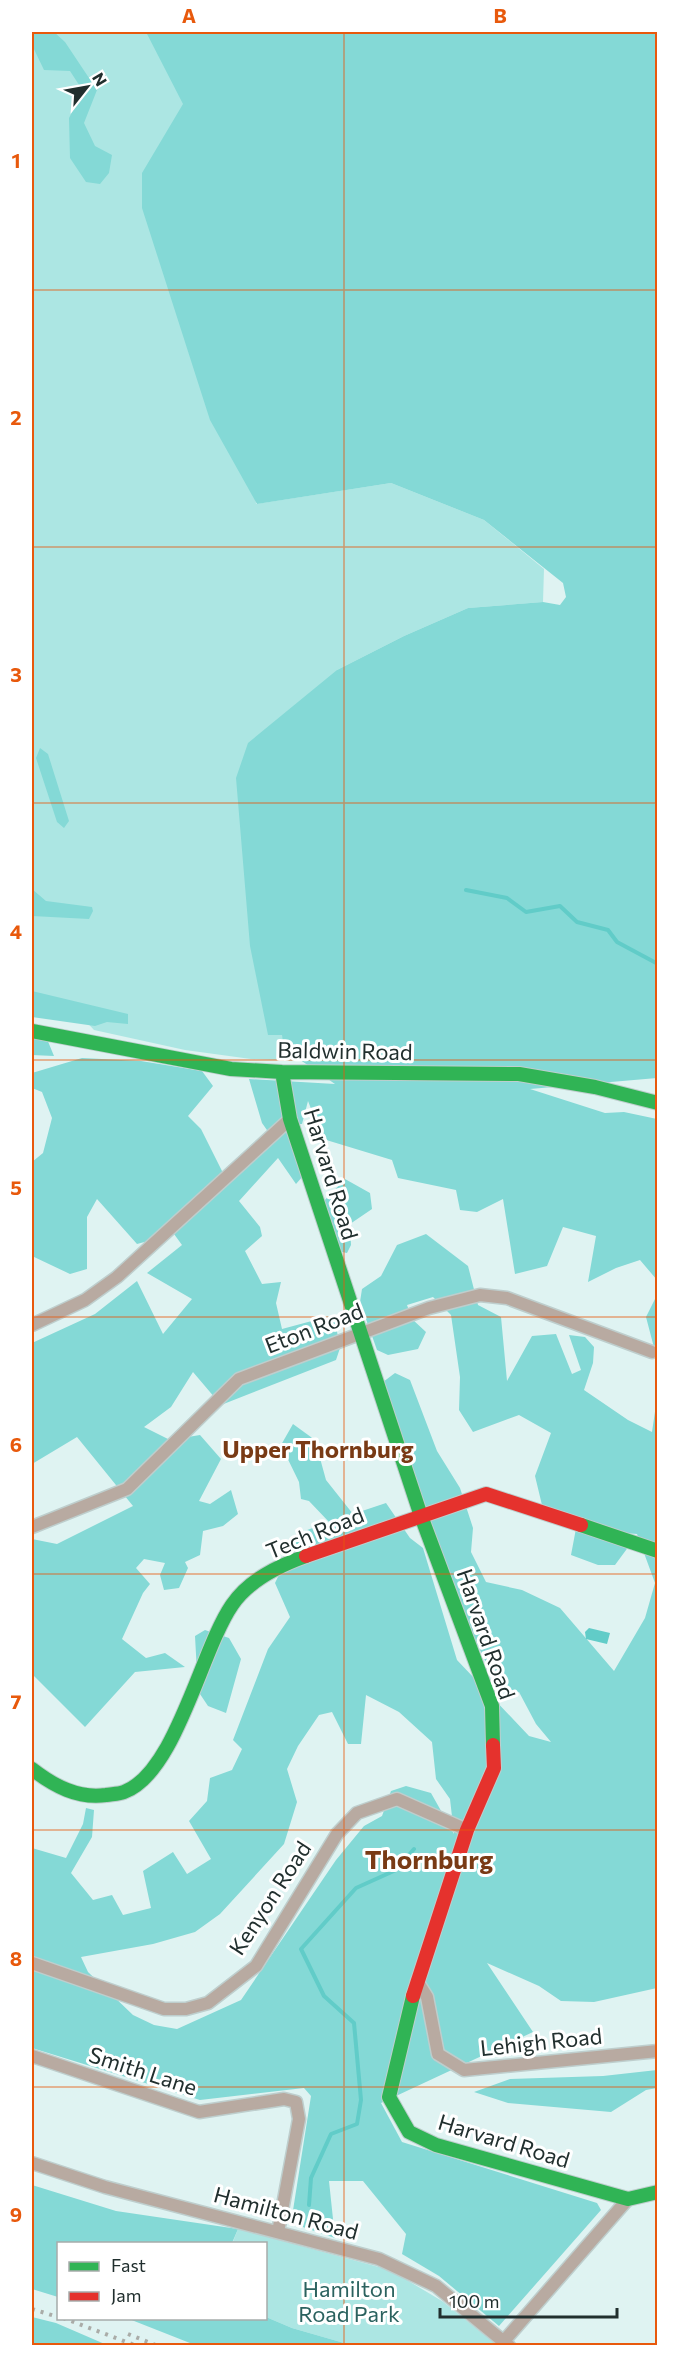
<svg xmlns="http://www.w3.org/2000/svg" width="689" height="2377" font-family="Commissioner,sans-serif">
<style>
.green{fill:#ace6e3}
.forest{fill:#84d9d6;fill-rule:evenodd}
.water{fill:#61ccc8}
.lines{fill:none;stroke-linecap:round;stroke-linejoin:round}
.stream{stroke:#61ccc8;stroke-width:4}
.street-casing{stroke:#bececd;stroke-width:15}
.fast-casing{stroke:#bececd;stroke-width:16}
.jam-casing{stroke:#bececd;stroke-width:16}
.street{stroke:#b8aaa1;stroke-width:12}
.fast{stroke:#30b455;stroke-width:14}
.jam{stroke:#e5322d;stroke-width:14}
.rail{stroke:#aaaca8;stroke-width:4;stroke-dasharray:3 6;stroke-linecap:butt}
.grid{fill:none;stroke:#e8590c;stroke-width:1.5;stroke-opacity:0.55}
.labels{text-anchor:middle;stroke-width:6;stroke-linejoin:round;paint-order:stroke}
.street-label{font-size:22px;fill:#212f2e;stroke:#fff}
.park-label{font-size:22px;fill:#2b625f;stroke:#fff}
.neighbourhood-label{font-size:24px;font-weight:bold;fill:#793a15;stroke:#fff}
.quarter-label{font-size:26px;font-weight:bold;fill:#793a15;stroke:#fff}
.neatline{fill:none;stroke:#e8590c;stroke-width:2}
.grid-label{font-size:20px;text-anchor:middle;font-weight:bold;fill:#e8590c}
</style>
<rect width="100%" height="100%" fill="#dff3f2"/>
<path class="green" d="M 32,32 L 160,32 L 230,146 L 256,504 L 391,483 L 484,520 L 544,569 L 543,602 L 468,608 L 404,636 L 337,670 L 282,1035 L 283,1048 L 304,1061 L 251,1059 L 185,1050 L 94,1030 L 80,1015 L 32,1005 Z
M 238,2229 L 390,2270 L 442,2301 L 497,2345 L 351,2345 L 292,2328 L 266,2317 L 266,2244 L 232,2244 Z"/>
<path class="forest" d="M 32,32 L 54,32 L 65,42 L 97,90 L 84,123 L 95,146 L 112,155 L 109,173 L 100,184 L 86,182 L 70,158 L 69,118 L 83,91 L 70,71 L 44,70 L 32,45 Z
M 146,32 L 657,32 L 657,1078 L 530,1089 L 605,1113 L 624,1112 L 657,1119 L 657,1280 L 640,1260 L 616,1268 L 588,1282 L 596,1236 L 563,1227 L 547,1266 L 515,1274 L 503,1199 L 477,1212 L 460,1210 L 456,1190 L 398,1178 L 392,1160 L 323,1139 L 308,1101 L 302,1124 L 290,1124 L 303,1176 L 296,1184 L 278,1158 L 239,1201 L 260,1227 L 262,1236 L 245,1251 L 262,1284 L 281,1282 L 276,1303 L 282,1329 L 334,1315 L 340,1348 L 336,1360 L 221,1405 L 193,1372 L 171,1407 L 144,1427 L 170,1440 L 200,1435 L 221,1459 L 199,1501 L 210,1504 L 231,1490 L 238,1514 L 223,1526 L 203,1531 L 200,1555 L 185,1562 L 188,1568 L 179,1588 L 164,1590 L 160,1575 L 165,1563 L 144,1559 L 136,1568 L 150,1584 L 143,1593 L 122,1639 L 146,1658 L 165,1653 L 185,1667 L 135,1672 L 85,1727 L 32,1674 L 32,1539 L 57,1544 L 133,1506 L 77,1437 L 32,1464 L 32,1343 L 95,1314 L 137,1281 L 163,1334 L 192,1299 L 147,1273 L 182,1245 L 174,1234 L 137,1244 L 97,1199 L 87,1217 L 87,1269 L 70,1274 L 32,1256 L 32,1162 L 43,1153 L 52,1118 L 42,1092 L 32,1088 L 32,1073 L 82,1058 L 141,1061 L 202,1071 L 213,1086 L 188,1116 L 201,1129 L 228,1183 L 274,1140 L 262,1123 L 249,1079 L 335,1084 L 283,1048 L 282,1035 L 268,1035 L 250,946 L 236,778 L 248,743 L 337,670 L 404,636 L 468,608 L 543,602 L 560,605 L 566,597 L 563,583 L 484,520 L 391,483 L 257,504 L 210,420 L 142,208 L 142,173 L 183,104 Z
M 40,748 L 48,754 L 69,821 L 64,828 L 57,822 L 36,758 Z
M 32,889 L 46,901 L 92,907 L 93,911 L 89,919 L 32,916 Z
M 32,991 L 128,1014 L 128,1024 L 107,1022 L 95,1026 L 32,1017 Z
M 32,1036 L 47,1039 L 54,1056 L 32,1055 Z
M 345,1179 L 370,1193 L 372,1209 L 350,1224 L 351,1245 L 347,1253 L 337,1251 L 323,1202 Z
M 426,1234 L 468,1266 L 478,1305 L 501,1317 L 507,1381 L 532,1336 L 556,1334 L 572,1374 L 581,1370 L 569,1335 L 585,1337 L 594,1347 L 593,1363 L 584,1390 L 628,1420 L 652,1432 L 657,1398 L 657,1988 L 594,2002 L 561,2001 L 539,1986 L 487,1963 L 533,2032 L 381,2103 L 402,2142 L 597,2203 L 601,2210 L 499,2326 L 439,2276 L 402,2254 L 406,2234 L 363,2181 L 329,2181 L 335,2238 L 291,2223 L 311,2096 L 304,2088 L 200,2100 L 32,2048 L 32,1848 L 66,1858 L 83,1824 L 86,1808 L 94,1810 L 92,1837 L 71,1873 L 93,1900 L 112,1895 L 123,1915 L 151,1908 L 143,1871 L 173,1852 L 187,1874 L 211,1859 L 189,1821 L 207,1801 L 210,1778 L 232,1770 L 242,1749 L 233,1740 L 268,1649 L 290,1617 L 275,1583 L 299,1533 L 329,1522 L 309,1501 L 301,1499 L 299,1482 L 281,1445 L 293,1424 L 315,1440 L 326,1480 L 353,1514 L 386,1503 L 410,1538 L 423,1548 L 457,1660 L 529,1736 L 551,1742 L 536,1724 L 519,1692 L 505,1697 C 451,1606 418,1484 383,1382 L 395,1373 L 410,1380 L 437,1451 L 460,1488 L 473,1528 L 471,1552 L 486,1582 L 522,1590 L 560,1608 L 614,1671 L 645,1618 L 655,1583 L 637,1534 L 625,1533 L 629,1546 L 615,1565 L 598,1565 L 571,1555 L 578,1518 L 542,1505 L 535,1476 L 551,1433 L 519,1415 L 473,1432 L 459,1410 L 460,1377 L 451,1315 L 433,1297 L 407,1305 L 412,1319 L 426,1332 L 418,1349 L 388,1355 L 377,1350 L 360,1302 L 362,1289 L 381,1276 L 397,1245 ZM 366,1695 L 399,1712 L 432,1742 L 436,1779 L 450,1799 L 454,1834 L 431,1793 L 406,1786 L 391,1791 L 382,1816 L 364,1826 L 336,1860 L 241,2000 L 177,2029 L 154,2025 L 133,2015 L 88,1972 L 81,1957 L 153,1944 L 195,1932 L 220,1914 L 284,1844 L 297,1802 L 287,1769 L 298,1746 L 319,1715 L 332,1712 L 348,1744 L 361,1744 Z
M 657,1295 L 657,1359 L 646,1317 Z
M 205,1630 L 229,1638 L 241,1659 L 226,1713 L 208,1706 L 198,1691 L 195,1636 Z
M 657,2070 L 657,2088 L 646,2090 L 611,2112 L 508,2103 L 474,2092 L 510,2079 L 603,2076 Z
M 32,2185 L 116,2211 L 238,2229 L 232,2243 L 58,2244 L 58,2297 L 32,2289 Z
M 32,2317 L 56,2323 L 107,2345 L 32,2345 Z
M 266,2317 L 292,2328 L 351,2345 L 195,2345 L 129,2319 Z"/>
<path class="water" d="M 589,1628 L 610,1633 L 607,1644 L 586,1639 L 585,1632 Z"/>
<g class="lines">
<path class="stream" d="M 466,890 L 507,898 L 526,912 L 560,906 L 577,922 L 608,930 L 617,942 L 658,964
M 309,2205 L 311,2178 L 331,2134 L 357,2124 L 361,2100 L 354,2023 L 324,1996 L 301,1949 L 356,1888 L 396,1870 L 414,1849"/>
<defs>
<path id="street" d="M 32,1325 L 85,1300 L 117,1277 L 290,1119
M 32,1527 L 127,1489 L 239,1379 L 429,1308 L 480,1295 L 507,1298 L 652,1352
M 32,1963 L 164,2009 L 186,2009 L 208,2003 L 256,1966 L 337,1834 L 357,1813 L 397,1799 L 467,1830
M 417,1981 L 427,1997 L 438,2054 L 464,2070 L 658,2051
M 32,2056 L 199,2112 L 284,2099 L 296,2102 L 299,2119 L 278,2232
M 32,2163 L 105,2187 L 379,2259 L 436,2286 L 509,2346
M 504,2341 L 628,2199"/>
<path id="fast" d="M 32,1031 L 231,1069 L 282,1072 L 519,1074 L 595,1087 L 658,1103
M 282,1072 L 290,1119 L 421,1516 L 492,1706 L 493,1745
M 581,1525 L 658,1551
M 32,1769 C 54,1786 78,1799 106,1795 C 112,1794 119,1794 124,1792 C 176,1773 201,1650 232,1605 C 249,1580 278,1566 306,1556
M 413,1996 L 389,2097 L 409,2132 L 436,2145 L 628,2199 L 658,2192"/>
<path id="jam" d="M 306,1556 L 486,1494 L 581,1525
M 413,1996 L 467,1830 L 494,1768 L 493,1745"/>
</defs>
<use href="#street" class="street-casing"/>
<use href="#fast" class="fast-casing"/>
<use href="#jam" class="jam-casing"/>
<use href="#street" class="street"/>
<use href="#fast" class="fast"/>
<use href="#jam" class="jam"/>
<path class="rail" d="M 32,2309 L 58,2317
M 63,2318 L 137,2346
M 128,2334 L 158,2346"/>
</g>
<path class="grid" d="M 344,32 L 344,2346M 32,290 L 658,290M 32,547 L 658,547M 32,803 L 658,803M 32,1060 L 658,1060M 32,1317 L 658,1317M 32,1574 L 658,1574M 32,1830 L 658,1830M 32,2087 L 658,2087"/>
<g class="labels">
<g class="street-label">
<text transform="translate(345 1051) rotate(1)" y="8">Baldwin Road</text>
<text transform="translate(331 1174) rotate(73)" y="8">Harvard Road</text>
<text transform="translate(314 1328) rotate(-21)" y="8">Eton Road</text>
<text transform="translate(315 1533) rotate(-22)" y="8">Tech Road</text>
<text transform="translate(486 1634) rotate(71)" y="8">Harvard Road</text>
<text transform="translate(270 1898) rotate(-57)" y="8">Kenyon Road</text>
<text transform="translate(541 2042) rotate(-6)" y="8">Lehigh Road</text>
<text transform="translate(143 2071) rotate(18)" y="8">Smith Lane</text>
<text transform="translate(504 2141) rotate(17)" y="8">Harvard Road</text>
<text transform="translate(286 2213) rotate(15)" y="8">Hamilton Road</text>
</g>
<g class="park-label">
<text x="349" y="2297">Hamilton<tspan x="349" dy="25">Road Park</tspan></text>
</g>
<g class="neighbourhood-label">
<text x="318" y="1458">Upper Thornburg</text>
</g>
<g class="quarter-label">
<text x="429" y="1869">Thornburg</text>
</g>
</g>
<rect width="689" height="2377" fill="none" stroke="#ffffff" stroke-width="66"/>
<rect x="57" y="2242" width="210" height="78" fill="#ffffff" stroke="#a6acab" stroke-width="1.5"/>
<rect x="69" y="2262" width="30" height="9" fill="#30b455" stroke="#a6acab" stroke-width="1.5"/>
<text x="111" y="2272" font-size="18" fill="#212f2e">Fast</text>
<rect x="69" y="2292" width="30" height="9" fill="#e5322d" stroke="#a6acab" stroke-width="1.5"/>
<text x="111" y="2302" font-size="18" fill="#212f2e">Jam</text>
<g transform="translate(87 87) rotate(59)" stroke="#ffffff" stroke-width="4.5" paint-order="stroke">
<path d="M0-4.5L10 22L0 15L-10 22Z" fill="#212f2e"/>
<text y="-9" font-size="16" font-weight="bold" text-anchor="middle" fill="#212f2e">N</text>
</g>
<path d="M440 2308v9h177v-9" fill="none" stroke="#212f2e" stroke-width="3"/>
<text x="449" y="2308" font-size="18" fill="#212f2e" stroke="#ffffff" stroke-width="4.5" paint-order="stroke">100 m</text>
<rect x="33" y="33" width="623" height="2311" class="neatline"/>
<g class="grid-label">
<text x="189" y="23">A</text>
<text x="500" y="23">B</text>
<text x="16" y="168">1</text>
<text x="16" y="425">2</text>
<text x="16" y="682">3</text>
<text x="16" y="939">4</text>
<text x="16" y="1195">5</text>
<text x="16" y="1452">6</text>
<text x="16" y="1709">7</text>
<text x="16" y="1966">8</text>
<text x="16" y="2222">9</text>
</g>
</svg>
